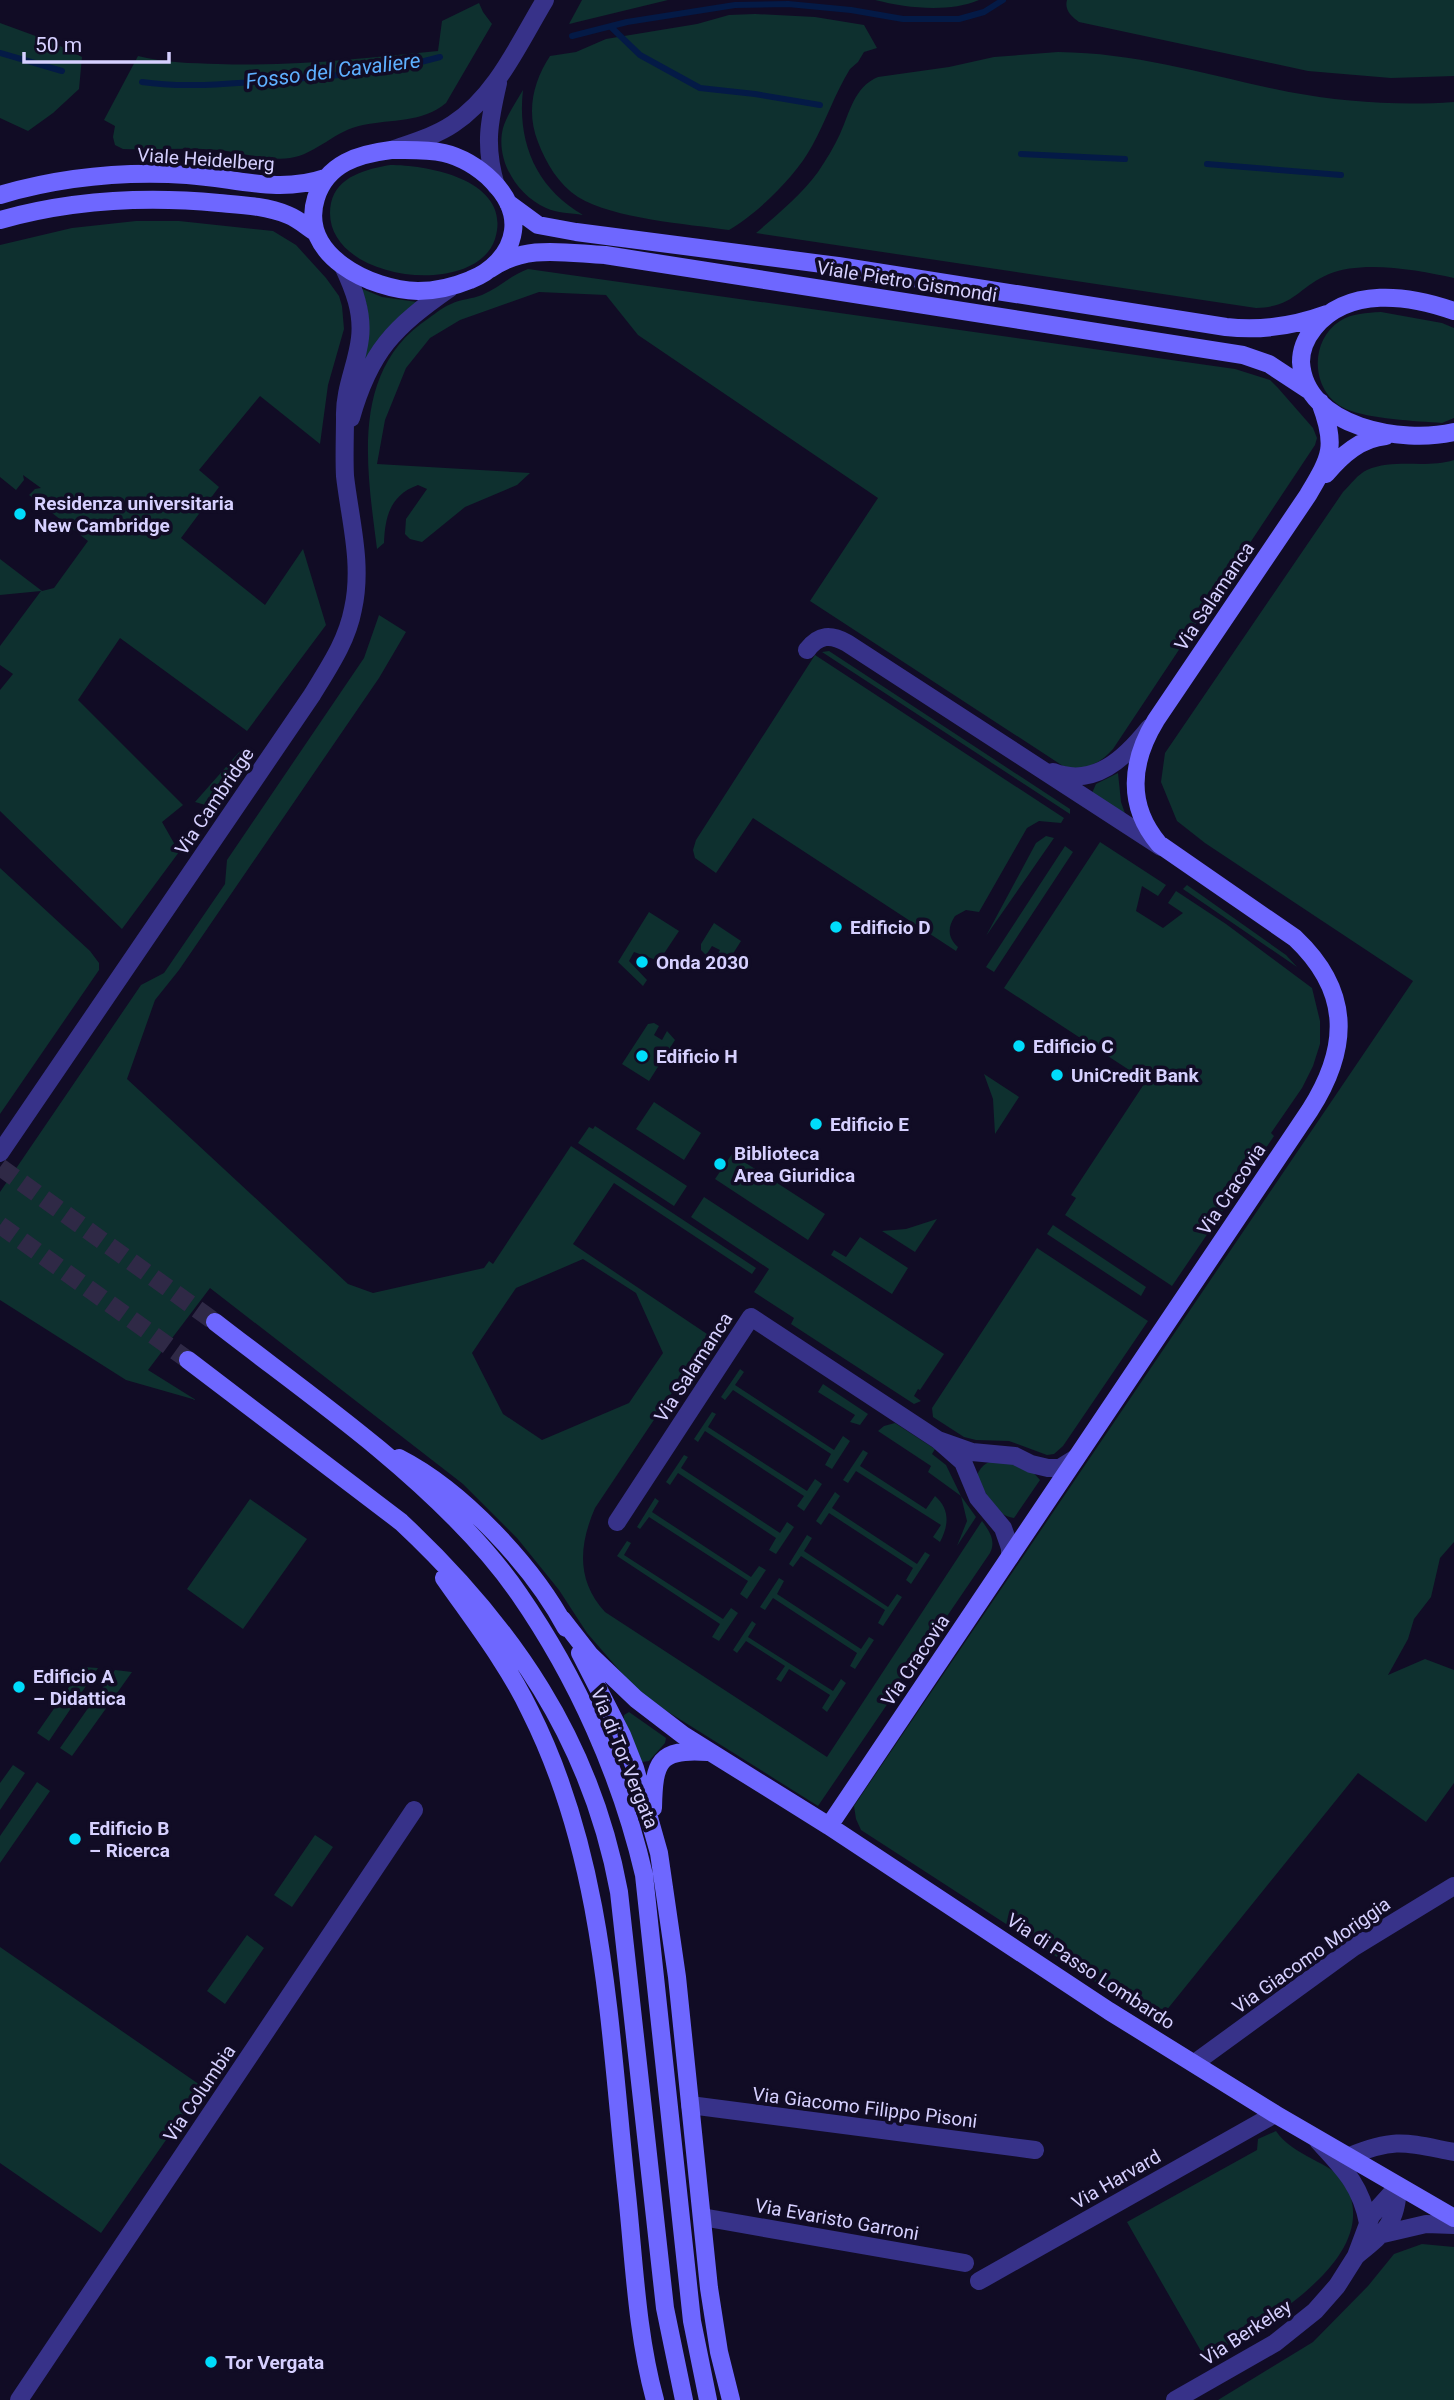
<svg xmlns="http://www.w3.org/2000/svg" width="1454" height="2400" font-family="Roboto,sans-serif">
<style>
.green{fill:#0e302f;fill-rule:evenodd}
.lines{fill:none;stroke-linecap:round;stroke-linejoin:round}
.stream{stroke:#041a46;stroke-width:6}
.secondary-tunnel{stroke:#2f2946;stroke-width:18;stroke-dasharray:18 9;stroke-linecap:butt}
.street{stroke:#373289;stroke-width:18}
.secondary{stroke:#6e67ff;stroke-width:18}
.poi-dot{fill:#00dcfb;stroke:#110c25;stroke-width:2.5}
.labels{text-anchor:middle;stroke-width:7;stroke-linejoin:round;paint-order:stroke}
.street-label{font-size:19px;fill:#d6d0ff;stroke:#110c25}
.poi-label{font-size:19px;font-weight:bold;fill:#d6d0ff;stroke:#110c25;text-anchor:start}
.water-label{font-size:21px;font-style:italic;fill:#5eb0ff;stroke:#110c25}
</style>
<rect width="100%" height="100%" fill="#110c25"/>
<path class="green" d="M 582,0 L 668,0 L 569,24 Z
M 875,0 L 979,0 C 948,13 907,8 875,0 Z
M 1067,0 L 1454,0 L 1454,76 L 1391,78 L 1308,71 L 1079,22 C 1072,17 1064,10 1067,0 Z
M 479,3 L 483,12 L 492,24 L 446,103 C 422,123 392,119 363,125 C 335,130 317,154 290,158 C 270,161 241,153 220,150 C 188,147 156,150 123,149 L 115,145 L 113,137 L 115,126 L 104,120 L 138,56 C 165,63 191,63 218,64 C 292,67 365,58 438,51 L 442,21 Z
M 755,14 L 815,17 L 864,25 L 877,48 L 864,52 L 858,62 L 850,69 C 835,93 826,121 812,146 C 796,176 758,213 729,230 C 687,224 614,219 578,197 C 559,185 546,163 538,142 C 526,112 533,82 550,56 L 576,52 L 606,39 L 697,24 L 729,15 Z
M 0,23 L 52,42 L 82,57 L 79,89 L 53,113 L 28,131 L 0,118 Z
M 1058,52 C 1141,53 1209,76 1289,92 C 1343,102 1400,106 1454,102 L 1454,278 C 1418,270 1363,260 1329,274 C 1298,287 1295,307 1256,308 L 756,233 C 777,215 801,195 818,172 C 826,160 834,147 840,134 C 850,112 854,87 878,77 L 949,67 L 994,57 Z
M 523,90 C 517,142 536,188 583,215 C 571,213 557,213 546,208 C 517,195 495,160 503,128 C 507,115 516,102 523,90 Z
M 390,165 C 430,165 513,181 495,239 C 475,301 316,280 331,203 C 337,176 367,169 390,165 Z
M 136,221 L 179,221 L 273,231 L 296,245 L 326,278 L 339,296 L 342,306 L 344,329 L 328,385 L 320,444 L 260,396 L 199,470 L 219,487 L 181,538 L 265,605 L 303,549 L 326,625 L 247,731 L 120,638 L 78,700 L 183,805 L 162,822 L 179,852 L 122,929 L 0,811 L 0,690 L 13,674 L 0,665 L 0,646 L 41,591 L 0,595 L 0,559 L 42,591 L 54,588 L 88,541 L 29,495 L 35,489 L 41,488 L 23,475 L 24,480 L 16,490 L 0,477 L 0,245 L 72,228 Z
M 528,269 L 1235,369 L 1270,380 L 1278,388 L 1313,428 L 1317,438 L 1315,445 L 1113,749 C 1100,764 1083,772 1063,766 L 810,601 L 878,498 L 638,335 L 606,295 L 539,292 L 460,320 L 430,338 L 406,368 L 385,420 L 377,464 L 530,473 L 517,485 L 465,507 L 422,542 L 410,539 L 405,534 L 406,519 L 427,489 L 418,485 C 390,495 385,517 384,543 L 377,549 C 367,469 349,370 429,318 C 436,313 443,307 451,304 C 461,299 472,299 482,295 C 499,288 511,275 528,269 Z
M 360,288 L 382,297 L 417,302 L 383,333 L 365,364 L 361,362 C 367,335 374,313 360,288 Z
M 1381,312 L 1442,323 L 1454,328 L 1454,418 L 1442,423 C 1416,421 1369,419 1346,409 C 1311,394 1308,341 1340,321 C 1353,313 1366,313 1381,312 Z
M 1454,460 L 1454,1542 L 1440,1558 L 1431,1597 L 1414,1619 L 1408,1639 L 1388,1675 L 1425,1659 L 1454,1670 L 1454,1783 L 1426,1822 L 1358,1773 L 1157,2022 L 861,1830 L 856,1819 L 854,1806 L 1413,981 L 1205,843 L 1177,821 L 1161,782 L 1165,753 L 1343,492 C 1350,485 1358,474 1367,470 C 1395,458 1426,469 1454,460 Z
M 379,615 L 406,632 L 379,678 L 179,970 L 155,1000 L 127,1079 L 348,1284 L 373,1293 L 484,1268 L 489,1261 L 493,1264 L 571,1146 L 756,1268 L 752,1274 L 614,1183 L 573,1244 L 710,1336 L 595,1508 C 579,1545 576,1580 605,1612 L 827,1757 L 982,1521 C 990,1532 996,1541 990,1553 L 818,1806 L 665,1710 L 633,1686 L 587,1633 L 559,1590 L 517,1538 L 463,1484 L 210,1288 L 148,1370 L 196,1400 L 126,1380 L 0,1300 L 0,1192 L 141,985 L 164,973 L 225,884 L 227,860 L 364,658 ZM 583,1259 L 636,1293 L 663,1353 L 629,1403 L 542,1440 L 503,1414 L 472,1353 L 516,1288 Z
M 829,651 L 1070,809 L 1070,814 L 822,652 Z
M 815,655 L 1064,818 L 1061,823 L 1039,821 L 1027,828 L 979,912 L 966,910 L 955,916 C 947,928 948,938 958,947 L 956,951 L 753,818 L 716,873 L 695,858 L 693,850 L 696,840 Z
M 241,750 L 245,755 L 209,806 L 195,802 Z
M 1118,773 L 1121,802 L 1128,822 L 1092,793 L 1096,784 Z
M 1046,836 L 1054,838 L 986,936 L 1036,843 Z
M 1100,842 L 1166,885 L 1158,896 L 1142,886 L 1136,911 L 1163,928 L 1183,913 L 1168,903 L 1176,891 L 1226,924 L 1312,988 L 1320,1021 L 1320,1044 L 1313,1066 L 1302,1088 L 1271,1133 L 1274,1136 L 1172,1286 L 1065,1215 L 1076,1198 L 1071,1195 L 1146,1081 L 1004,988 Z
M 1065,846 L 1073,852 L 994,972 L 986,967 Z
M 0,868 L 90,951 L 99,963 L 99,970 L 0,1114 Z
M 1187,885 L 1286,955 L 1297,967 L 1183,889 Z
M 649,912 L 679,931 L 659,961 L 634,952 L 629,961 L 647,980 L 643,986 L 618,962 Z
M 714,923 L 741,941 L 729,960 L 723,964 L 715,960 L 720,950 L 712,946 L 706,955 L 701,950 L 701,944 Z
M 654,1023 L 659,1026 L 654,1035 L 662,1040 L 667,1031 L 675,1040 L 649,1081 L 622,1064 L 648,1024 Z
M 984,1074 L 1019,1097 L 995,1134 L 993,1099 Z
M 654,1102 L 701,1133 L 684,1160 L 636,1129 Z
M 595,1126 L 687,1186 L 674,1206 L 578,1143 L 589,1127 L 593,1129 Z
M 732,1154 L 825,1214 L 808,1240 L 715,1179 Z
M 704,1197 L 944,1354 L 920,1390 L 918,1389 L 914,1396 L 921,1401 L 914,1404 L 791,1324 L 794,1318 L 754,1292 L 769,1269 L 691,1217 Z
M 937,1219 L 915,1252 L 882,1231 L 906,1229 Z
M 1053,1225 L 1146,1287 L 1141,1296 L 1047,1234 Z
M 860,1237 L 908,1268 L 892,1294 L 831,1255 L 834,1250 L 846,1257 Z
M 1037,1248 L 1148,1321 L 1063,1446 L 1054,1454 L 1047,1455 L 1009,1441 L 976,1440 L 964,1437 L 933,1417 L 932,1408 Z
M 740,1369 L 744,1372 L 735,1385 L 834,1450 L 843,1436 L 850,1441 L 832,1469 L 825,1465 L 831,1454 L 733,1390 L 725,1400 L 721,1397 Z
M 823,1384 L 868,1414 L 860,1425 L 850,1422 L 855,1415 L 818,1392 Z
M 712,1412 L 716,1414 L 708,1427 L 807,1491 L 815,1479 L 822,1484 L 804,1511 L 797,1506 L 804,1496 L 705,1431 L 698,1442 L 694,1439 Z
M 895,1423 L 935,1449 L 932,1454 L 946,1465 L 961,1496 L 976,1517 L 957,1546 L 967,1521 L 961,1496 L 928,1472 L 931,1466 L 878,1431 L 884,1426 Z
M 863,1450 L 868,1453 L 860,1466 L 926,1509 L 935,1496 C 950,1509 949,1525 940,1542 L 933,1537 L 941,1525 L 856,1471 L 848,1483 L 843,1480 Z
M 684,1455 L 688,1457 L 681,1468 L 780,1533 L 787,1522 L 794,1527 L 776,1554 L 769,1550 L 776,1538 L 678,1473 L 670,1485 L 666,1482 Z
M 1000,1460 L 1031,1470 L 1040,1480 L 1014,1518 C 995,1516 984,1491 977,1475 C 982,1464 988,1461 1000,1460 Z
M 835,1492 L 840,1496 L 832,1508 L 917,1564 L 925,1552 L 930,1555 L 911,1584 L 906,1580 L 913,1568 L 829,1513 L 821,1525 L 816,1521 Z
M 655,1498 L 659,1501 L 652,1512 L 751,1577 L 759,1566 L 766,1570 L 747,1599 L 740,1594 L 748,1581 L 649,1517 L 640,1529 L 637,1527 Z
M 250,1499 L 307,1539 L 243,1629 L 187,1589 Z
M 807,1535 L 812,1538 L 804,1551 L 888,1607 L 897,1594 L 902,1597 L 883,1626 L 878,1623 L 885,1610 L 801,1556 L 793,1567 L 789,1564 Z
M 627,1541 L 631,1543 L 624,1555 L 723,1619 L 731,1608 L 738,1613 L 719,1641 L 712,1637 L 720,1624 L 617,1556 Z
M 779,1578 L 784,1581 L 777,1594 L 861,1649 L 869,1637 L 874,1640 L 855,1669 L 850,1666 L 857,1653 L 773,1598 L 765,1610 L 760,1607 Z
M 752,1621 L 756,1624 L 748,1637 L 833,1691 L 841,1679 L 846,1683 L 827,1712 L 822,1708 L 830,1695 L 789,1669 L 781,1682 L 776,1679 L 785,1666 L 746,1641 L 737,1653 L 733,1650 Z
M 83,1667 L 98,1668 L 49,1741 L 37,1733 Z
M 115,1670 L 132,1672 L 72,1756 L 60,1748 Z
M 629,1712 L 666,1738 L 665,1743 L 649,1761 L 642,1762 L 638,1759 L 624,1719 L 624,1715 Z
M 13,1765 L 25,1773 L 0,1810 L 0,1783 Z
M 37,1782 L 50,1791 L 0,1863 L 0,1836 Z
M 315,1835 L 333,1847 L 292,1907 L 274,1895 Z
M 247,1935 L 264,1948 L 225,2004 L 207,1991 Z
M 0,1947 L 203,2087 L 101,2233 L 0,2163 Z
M 1276,2131 C 1292,2156 1333,2163 1344,2182 C 1389,2258 1256,2328 1205,2358 L 1127,2222 L 1257,2150 L 1258,2139 Z
M 1422,2244 L 1454,2247 L 1454,2400 L 1218,2400 L 1313,2342 L 1368,2286 L 1394,2254 Z"/>
<g class="lines">
<path class="stream" d="M 611,27 L 640,55 L 700,88 L 755,94 L 820,105
M 572,36 L 627,22 L 735,5 L 788,4 L 851,10 L 903,19 L 959,19 L 984,12 L 1003,0
M 0,53 L 62,71
M 142,82 C 182,88 225,84 265,81 C 323,77 384,73 440,57
M 1021,154 L 1125,159
M 1207,164 L 1341,175"/>
<path class="secondary-tunnel" d="M 0,1167 L 215,1322
M 0,1225 L 188,1360"/>
<path class="street" d="M 394,149 C 414,142 435,136 453,124 C 496,96 519,43 545,0
M 496,186 C 484,146 489,122 498,83
M 351,418 C 370,351 394,327 450,288
M 807,650 C 819,634 831,634 847,643 L 1161,847
M 1053,772 C 1094,788 1125,758 1149,728
M 0,1153 L 312,695 C 329,667 347,641 353,609 C 363,564 350,520 345,476 C 344,456 345,436 345,417 C 344,389 357,365 360,338 C 363,313 354,289 343,266
M 617,1522 L 751,1317 L 938,1440
M 1010,1557 L 1010,1548 L 1003,1528 L 978,1498 L 963,1462 L 938,1440 L 972,1452 L 1015,1456 L 1031,1464 L 1048,1468 L 1060,1468 L 1076,1458
M 1196,2062 L 1354,1947 L 1454,1886
M 690,2105 L 1035,2150
M 1318,2141 C 1343,2168 1361,2185 1368,2223
M 1350,2156 C 1396,2137 1407,2143 1454,2152
M 702,2217 L 965,2263
M 1383,2234 L 1426,2224 L 1454,2225
M 1356,2256 C 1384,2233 1397,2224 1398,2186
M 979,2281 L 1275,2114
M 19,2400 L 414,1810
M 1175,2400 L 1275,2343 L 1315,2311 L 1337,2286 L 1356,2256 L 1371,2216 L 1398,2186"/>
<path class="secondary" d="M 391,150 C 409,150 427,149 444,153 C 476,160 518,195 513,231 C 510,254 491,272 470,280 C 453,287 436,291 418,291 C 371,290 298,255 316,198 C 327,163 359,154 391,150 Z
M 0,195 C 61,177 123,171 187,175 C 235,178 278,194 325,178
M 508,203 L 538,225 L 576,232 L 838,266 L 1226,327 C 1261,331 1294,326 1327,314
M 0,220 C 71,200 146,196 219,203 C 242,205 266,206 288,215 C 298,219 306,226 315,232
M 490,269 C 526,244 564,253 605,255 L 1243,355 L 1269,364 L 1310,391
M 1454,311 C 1409,295 1348,286 1314,328 C 1306,338 1301,348 1301,362 C 1305,428 1403,444 1454,432
M 1326,474 C 1342,455 1361,438 1386,436
M 215,1322 C 269,1364 326,1405 379,1449 C 427,1489 484,1543 519,1594 C 577,1678 621,1776 644,1875 L 692,2321 L 708,2400
M 188,1360 L 401,1522 C 512,1626 591,1740 619,1892 L 665,2308 L 684,2400
M 399,1458 C 462,1490 533,1566 566,1628
M 444,1578 C 474,1621 507,1663 530,1711 C 604,1858 609,2024 626,2185 C 634,2256 636,2331 655,2400
M 562,1619 L 590,1655 L 636,1699 L 683,1735 L 829,1826 L 1109,2011 L 1275,2114 L 1454,2218
M 580,1653 L 622,1735 L 635,1768 L 659,1853 L 677,1977 L 709,2288 L 719,2352 L 731,2400
M 653,1808 C 654,1762 658,1748 708,1752
M 829,1826 L 1310,1110 C 1350,1047 1351,991 1295,938 L 1159,844 C 1126,805 1131,761 1156,720 L 1308,495 C 1331,456 1337,447 1320,402"/>
</g>
<g class="poi-dot">
<circle cx="20" cy="514" r="7"/>
<circle cx="836" cy="927" r="7"/>
<circle cx="642" cy="962" r="7"/>
<circle cx="1019" cy="1046" r="7"/>
<circle cx="642" cy="1056" r="7"/>
<circle cx="1057" cy="1075" r="7"/>
<circle cx="816" cy="1124" r="7"/>
<circle cx="720" cy="1164" r="7"/>
<circle cx="19" cy="1687" r="7"/>
<circle cx="75" cy="1839" r="7"/>
<circle cx="211" cy="2362" r="7"/>
</g>
<g class="labels">
<g class="street-label">
<text transform="translate(206 159) rotate(4)" y="7">Viale Heidelberg</text>
<text transform="translate(907 281) rotate(9)" y="7">Viale Pietro Gismondi</text>
<text transform="translate(1214 596) rotate(-56)" y="7">Via Salamanca</text>
<text transform="translate(214 801) rotate(-56)" y="7">Via Cambridge</text>
<text transform="translate(1231 1189) rotate(-56)" y="7">Via Cracovia</text>
<text transform="translate(693 1367) rotate(-57)" y="7">Via Salamanca</text>
<text transform="translate(915 1660) rotate(-56)" y="7">Via Cracovia</text>
<text transform="translate(625 1758) rotate(68)" y="7">Via di Tor Vergata</text>
<text transform="translate(1311 1955) rotate(-35)" y="7">Via Giacomo Moriggia</text>
<text transform="translate(1091 1971) rotate(33)" y="7">Via di Passo Lombardo</text>
<text transform="translate(199 2093) rotate(-56)" y="7">Via Columbia</text>
<text transform="translate(865 2107) rotate(7)" y="7">Via Giacomo Filippo Pisoni</text>
<text transform="translate(1116 2179) rotate(-30)" y="7">Via Harvard</text>
<text transform="translate(837 2219) rotate(10)" y="7">Via Evaristo Garroni</text>
<text transform="translate(1246 2332) rotate(-33)" y="7">Via Berkeley</text>
</g>
<g class="poi-label">
<text x="34" y="510">Residenza universitaria<tspan x="34" dy="22">New Cambridge</tspan></text>
<text x="850" y="934">Edificio D</text>
<text x="656" y="969">Onda 2030</text>
<text x="1033" y="1053">Edificio C</text>
<text x="656" y="1063">Edificio H</text>
<text x="1071" y="1082">UniCredit Bank</text>
<text x="830" y="1131">Edificio E</text>
<text x="734" y="1160">Biblioteca<tspan x="734" dy="22">Area Giuridica</tspan></text>
<text x="33" y="1683">Edificio A<tspan x="33" dy="22">– Didattica</tspan></text>
<text x="89" y="1835">Edificio B<tspan x="89" dy="22">– Ricerca</tspan></text>
<text x="225" y="2369">Tor Vergata</text>
</g>
<g class="water-label">
<text transform="translate(333 71) rotate(-7)" y="7">Fosso del Cavaliere</text>
</g>
</g>
<path d="M24 52v10h145v-10" fill="none" stroke="#d6d0ff" stroke-width="3.5"/>
<text x="35" y="52" font-size="21" fill="#d6d0ff" stroke="#110c25" stroke-width="5" paint-order="stroke">50 m</text>
</svg>
